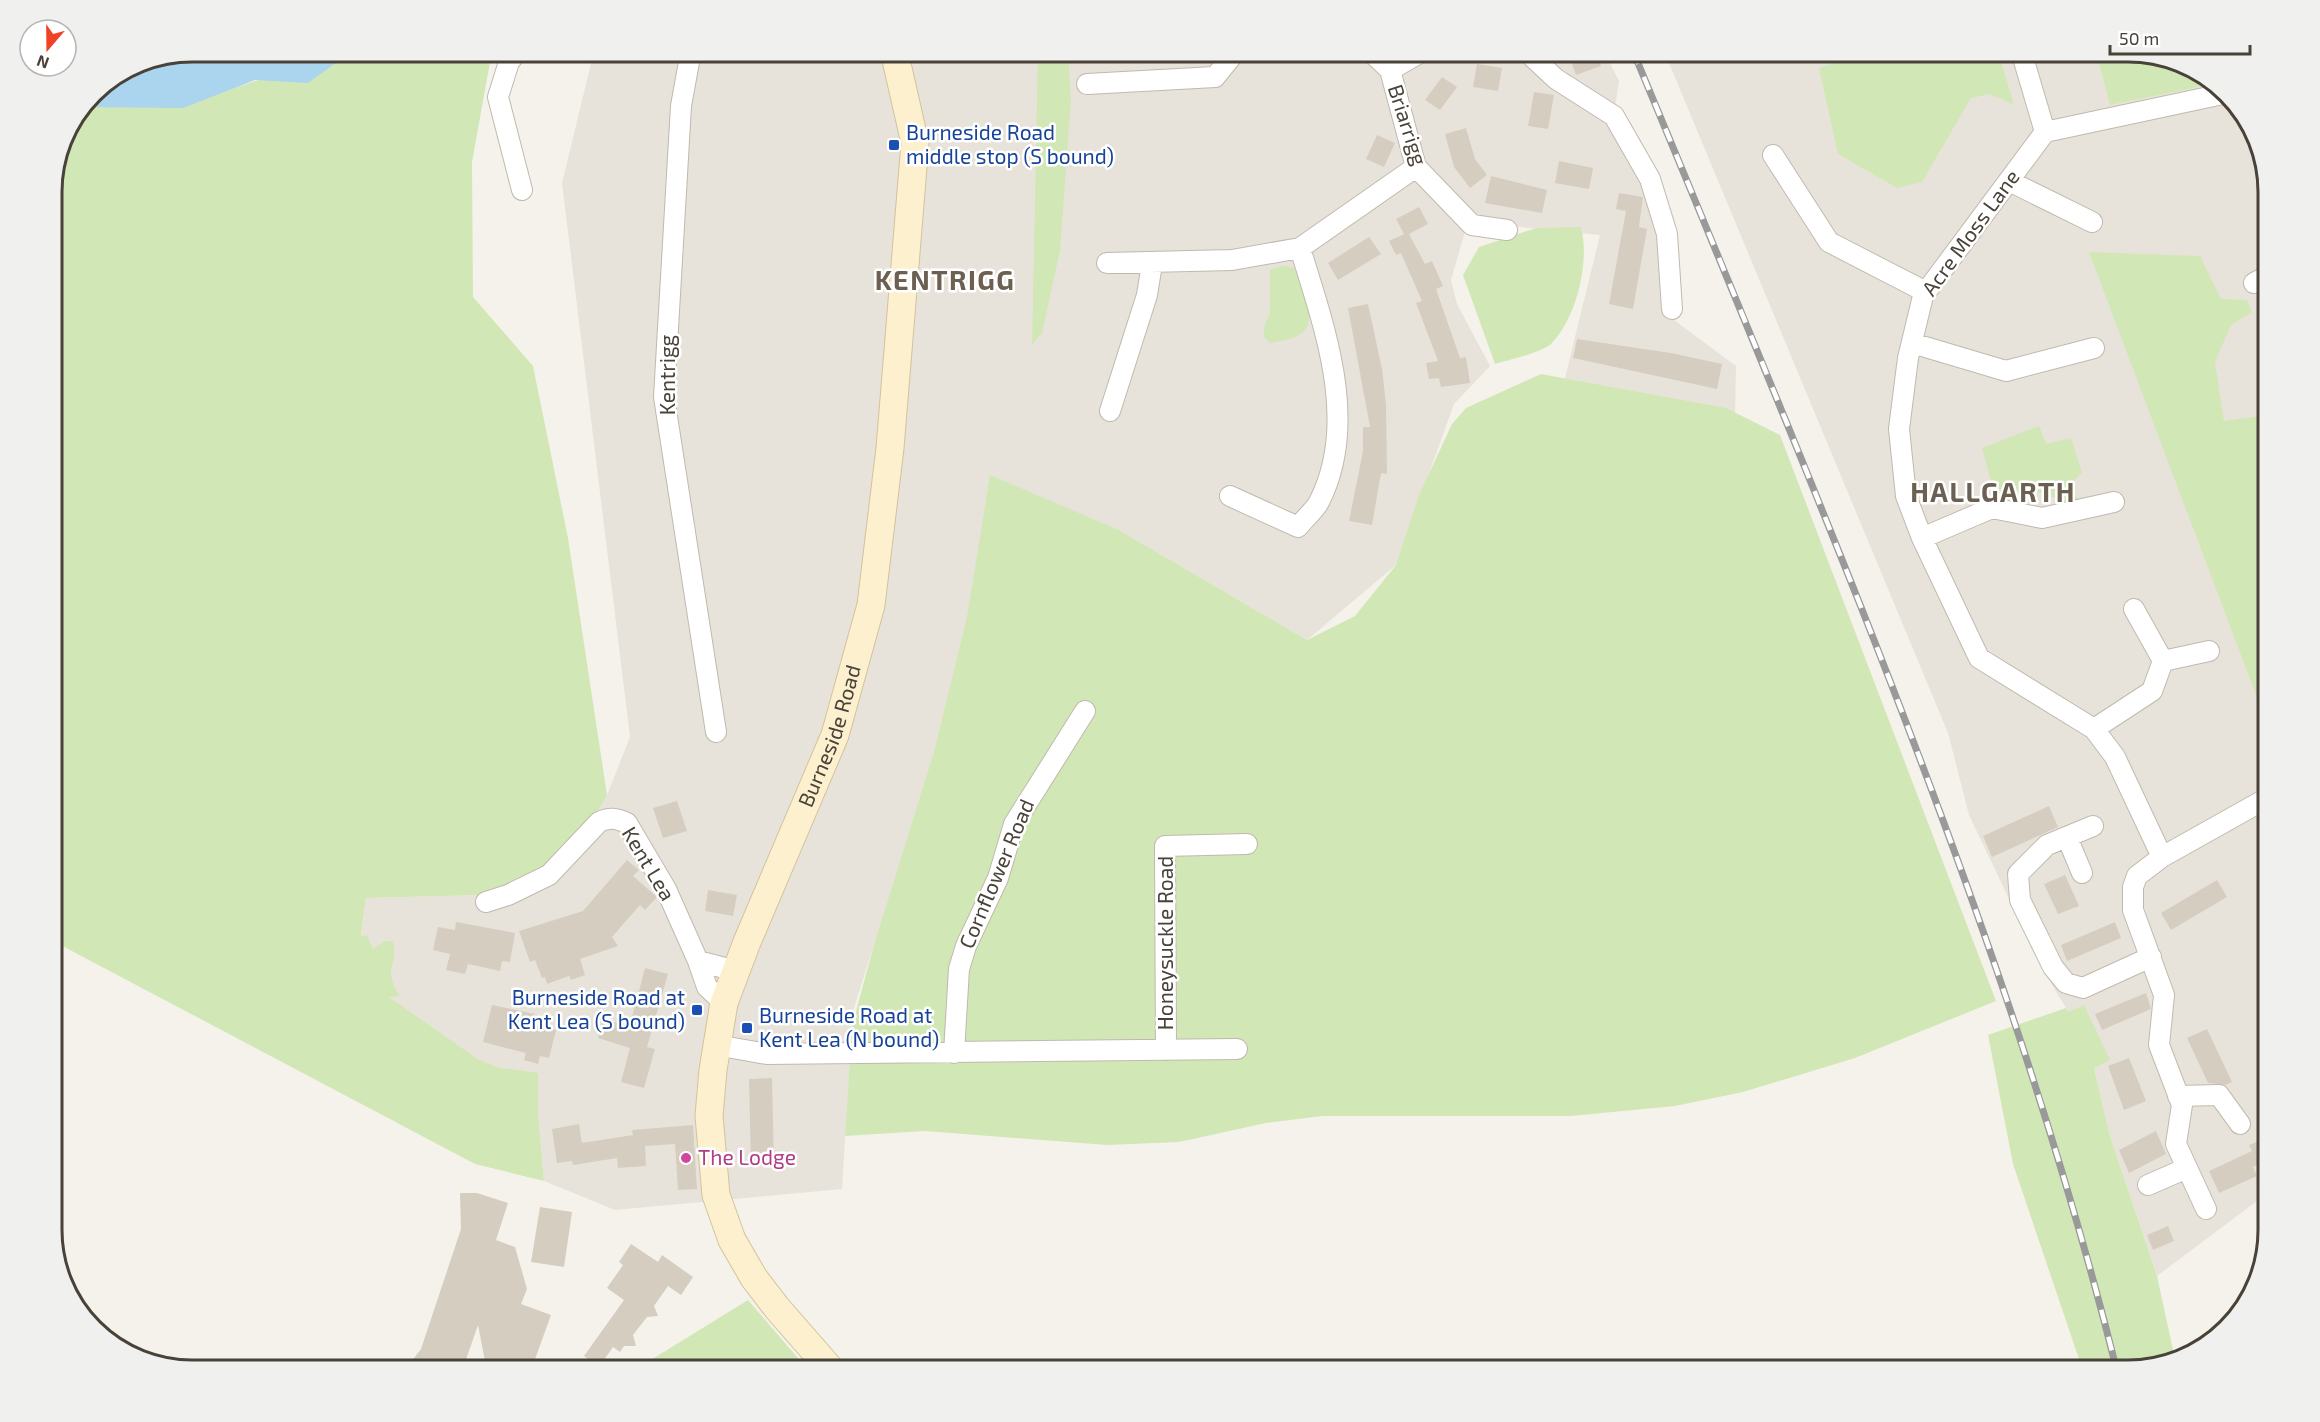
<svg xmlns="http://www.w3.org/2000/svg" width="2320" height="1422" font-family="'Exo 2',sans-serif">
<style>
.residential{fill:#e8e3da}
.green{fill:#d2e7b6}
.water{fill:#abd4ee}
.building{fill:#d6cdc1}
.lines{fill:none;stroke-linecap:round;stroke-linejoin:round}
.street-casing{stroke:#c0b9ae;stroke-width:22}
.secondary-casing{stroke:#d2c39d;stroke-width:29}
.street{stroke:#fff;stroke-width:20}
.secondary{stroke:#fcf0ce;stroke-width:27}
.rail-casing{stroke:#999;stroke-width:7}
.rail{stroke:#fff;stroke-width:4.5;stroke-dasharray:14;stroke-linecap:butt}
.transit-dot{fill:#1a4fb4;stroke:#fff;stroke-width:2}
.hotel-dot{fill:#d1479c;stroke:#fff;stroke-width:2}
.labels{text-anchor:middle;stroke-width:5;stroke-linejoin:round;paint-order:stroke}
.street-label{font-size:21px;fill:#494239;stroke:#fff}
.transit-label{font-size:21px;fill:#164399;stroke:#fff;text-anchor:start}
.hotel-label{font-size:21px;fill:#b23c85;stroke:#fff;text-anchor:start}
.district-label{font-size:27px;font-weight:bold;letter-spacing:1.5px;fill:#6b6051;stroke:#fff}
.rim{fill:none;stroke:#494239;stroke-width:3}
</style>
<rect width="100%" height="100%" fill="#f5f2eb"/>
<path class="residential" d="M 594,51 L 1604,51 L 1619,81 L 1612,128 L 1662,224 L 1665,252 L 1662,311 L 1736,366 L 1735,420 L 1563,386 L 1600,235 L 1520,227 L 1469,218 L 1451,280 L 1457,304 L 1490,366 L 1454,404 L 1396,565 L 1307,640 L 1119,530 L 958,678 L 853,1011 L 842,1189 L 615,1210 L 544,1181 L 538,1113 L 538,1074 L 497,1067 L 478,1059 L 388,997 L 361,937 L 366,898 L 483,895 L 586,823 L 599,810 L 607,795 L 630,737 L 562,183 Z
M 1664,51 L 2129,51 L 2199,70 L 2250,121 L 2269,183 L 2269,1192 L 2157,1276 L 2110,1136 L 2094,1068 L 2066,1008 L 2041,966 L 1969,815 L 1948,733 Z"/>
<path class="green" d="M 346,51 L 492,51 L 472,162 L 473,297 L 533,366 L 568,538 L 607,795 L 599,810 L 547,869 L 483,895 L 366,898 L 361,936 L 367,935 L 373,949 L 385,941 L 393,941 C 399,966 381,967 400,996 L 389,997 L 478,1059 L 497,1067 L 538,1073 L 538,1113 L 544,1181 L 475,1164 L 51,940 L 51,183 L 62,137 L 81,109 L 234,88 Z
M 1038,51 L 1068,51 L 1071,101 L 1060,251 L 1042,333 L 1032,345 Z
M 1873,51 L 1998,51 L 2014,105 L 1990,94 L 1971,98 L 1922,182 L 1897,188 L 1838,154 L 1819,68 Z
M 2096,51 L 2129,51 L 2199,70 L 2213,84 L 2110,105 Z
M 1581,227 C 1590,261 1577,318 1551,344 C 1543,352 1508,360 1495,364 L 1463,275 L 1479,247 L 1536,228 Z
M 2089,252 L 2200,256 L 2221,299 L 2247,300 L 2252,312 L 2231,325 L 2215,362 L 2224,421 L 2269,415 L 2269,717 L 2265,719 Z
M 1280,266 L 1293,267 C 1302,282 1319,320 1302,333 C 1293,340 1280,341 1270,343 L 1264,337 L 1264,327 L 1270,313 L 1270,270 Z
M 1541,374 L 1726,408 L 1780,435 L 1996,1001 L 1855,1058 L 1743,1092 L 1675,1106 L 1571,1116 L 1322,1116 L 1266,1123 L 1179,1142 L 1107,1145 L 925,1131 L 845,1136 L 852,1026 L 875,941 L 934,752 L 967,617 L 990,475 L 1119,530 L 1307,640 L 1355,616 L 1396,565 L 1419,495 L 1452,424 L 1466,408 Z
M 2039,426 L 2046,444 L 2071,438 L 2082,473 L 2070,485 L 2079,501 L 2058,511 L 2062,501 L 2021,486 L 2012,504 L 1997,504 L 1982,448 Z
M 2084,1005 L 2110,1060 L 2094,1068 L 2110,1136 L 2157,1276 L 2175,1359 L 2129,1371 L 2083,1371 L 2013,1164 L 1988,1035 L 2066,1008 L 2068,1012 Z
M 748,1300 L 809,1371 L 633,1371 Z"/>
<path class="water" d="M 191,51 L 352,51 L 308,83 L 255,80 L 183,108 L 82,107 L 92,92 L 138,62 Z"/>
<path class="building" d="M 1567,51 L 1596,51 L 1601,66 L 1576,75 Z
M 1477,64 L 1502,68 L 1498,91 L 1473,87 Z
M 1442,77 L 1457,87 L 1440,110 L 1425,100 Z
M 1534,92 L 1554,95 L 1548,129 L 1528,126 Z
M 1466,128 L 1475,159 L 1487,175 L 1470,188 L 1454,167 L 1445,134 Z
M 1377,135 L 1395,143 L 1384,167 L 1366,159 Z
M 1559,161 L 1593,168 L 1589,189 L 1555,183 Z
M 1491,176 L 1547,190 L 1542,213 L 1485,203 Z
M 1619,193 L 1643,197 L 1639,227 L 1647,229 L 1633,309 L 1609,304 L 1626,211 L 1616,209 Z
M 1419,207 L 1428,224 L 1409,234 L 1425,264 L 1432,261 L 1443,286 L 1436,289 L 1460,358 L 1466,357 L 1470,383 L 1441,387 L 1439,378 L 1429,379 L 1426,363 L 1438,361 L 1416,303 L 1422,301 L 1401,253 L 1396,255 L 1389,241 L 1404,234 L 1396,219 Z
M 1369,237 L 1381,254 L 1338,280 L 1328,263 Z
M 1368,304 L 1382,369 L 1386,404 L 1387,474 L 1381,473 L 1372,525 L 1349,521 L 1363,451 L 1363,427 L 1370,427 L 1348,308 Z
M 1577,339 L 1671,353 L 1722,364 L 1717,389 L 1573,358 Z
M 677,801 L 687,831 L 663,838 L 653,808 Z
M 2049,806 L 2058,827 L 1992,857 L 1983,836 Z
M 627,860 L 639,870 L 633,876 L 657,897 L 645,910 L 640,905 L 612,937 L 618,946 L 580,959 L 585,975 L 571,980 L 569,976 L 547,984 L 545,977 L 542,978 L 535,960 L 530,962 L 519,931 L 583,911 Z
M 2065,875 L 2079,906 L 2058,914 L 2044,884 Z
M 2217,880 L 2227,897 L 2171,930 L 2161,913 Z
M 708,890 L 737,895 L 733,916 L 705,911 Z
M 456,922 L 515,933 L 510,962 L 502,961 L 500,971 L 468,964 L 465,974 L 446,970 L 450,954 L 433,950 L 438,927 L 455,930 Z
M 2115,922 L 2121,938 L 2067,961 L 2061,945 Z
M 645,968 L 668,974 L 647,1047 L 655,1049 L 644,1088 L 621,1082 L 630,1048 L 598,1038 L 603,1020 L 630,1025 Z
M 2146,993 L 2151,1009 L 2102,1030 L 2095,1014 Z
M 492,1005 L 535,1014 L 532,1024 L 556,1030 L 549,1058 L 540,1056 L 538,1064 L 524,1060 L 526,1053 L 483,1042 Z
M 2207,1029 L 2232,1082 L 2225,1085 L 2208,1083 L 2187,1038 Z
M 2129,1058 L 2146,1101 L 2124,1110 L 2108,1066 Z
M 772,1078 L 774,1165 L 751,1166 L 749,1079 Z
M 579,1124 L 582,1143 L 633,1135 L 632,1130 L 693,1125 L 697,1189 L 678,1190 L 675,1144 L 645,1146 L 646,1166 L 618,1168 L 617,1158 L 573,1165 L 572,1161 L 557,1163 L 552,1129 Z
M 2156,1131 L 2166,1154 L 2129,1173 L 2119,1150 Z
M 2269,1137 L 2269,1160 L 2253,1167 L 2257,1176 L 2219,1193 L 2209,1171 L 2252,1151 L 2249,1145 Z
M 460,1193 L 477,1193 L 508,1203 L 496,1240 L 515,1247 L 527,1289 L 521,1304 L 551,1315 L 534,1362 L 487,1371 L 478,1325 L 462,1371 L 404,1371 L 421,1349 L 461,1229 Z
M 540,1207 L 572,1212 L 564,1267 L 531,1262 Z
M 2168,1226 L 2174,1241 L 2153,1250 L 2147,1235 Z
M 631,1244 L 658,1262 L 662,1255 L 693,1277 L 681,1295 L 668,1286 L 654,1306 L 658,1316 L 647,1317 L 633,1335 L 636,1346 L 624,1346 L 620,1352 L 613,1347 L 599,1367 L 584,1356 L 624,1300 L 607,1288 L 623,1265 L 619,1262 Z"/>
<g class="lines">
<defs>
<path id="street" d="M 518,51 L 509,62 L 498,97 L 522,190
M 691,51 L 681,106 L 664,397 L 716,732
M 1370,51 L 1390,70 L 1416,167 L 1472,225 L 1507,230
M 1526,51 L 1556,79 L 1614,116 L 1650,179 L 1667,234 L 1672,309
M 2021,51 L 2045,132
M 1390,70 L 1423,51
M 1087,84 L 1215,77 L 1236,51
M 1773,155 L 1829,242 L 1926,292
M 2009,181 L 2092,222
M 1107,263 L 1232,260 L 1300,248 L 1416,167
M 2254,283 L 2269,275
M 1912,343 L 2006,371 L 2094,348
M 1110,411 L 1147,295 L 1152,264
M 1230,496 L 1298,527 C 1304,519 1314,511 1319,502 C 1360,422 1324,327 1300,248
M 1922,538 L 1992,508 L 2042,518 L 2114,502
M 2134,609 L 2163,661
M 2094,729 L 2152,691 L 2163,661 L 2209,651
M 2093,826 L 2047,845 L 2018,874 L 2020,900 L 2053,967 L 2066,983 L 2083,988 L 2151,957
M 2067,837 L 2082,873
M 2162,857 L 2115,757 L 2094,729 L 1979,658 L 1922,538 L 1906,496 L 1899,429 L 1908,358 L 1923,296 L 2045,132 L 2223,94
M 486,902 L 508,895 L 549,875 L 599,822 C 610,817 616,818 627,823 L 666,889 L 698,961 L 736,971
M 698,961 L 707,987 L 724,1003
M 716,1045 L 767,1054 L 1237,1049
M 1166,1050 L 1165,846 L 1247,844
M 954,1053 L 959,969 L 966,946 L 998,878 L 1014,824 L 1085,711
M 2178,1096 L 2219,1095 L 2240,1124
M 2148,1185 L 2187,1168
M 2206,1209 L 2176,1144 L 2182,1105 L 2159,1045 L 2164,995 L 2133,910 L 2133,887 L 2137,876 L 2162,857 L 2269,797"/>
<g id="secondary">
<path id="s1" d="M 832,1371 L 777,1308 L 754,1278 L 732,1240 L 716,1195 L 709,1116 L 713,1070 L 724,1003 L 747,942 L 835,735 L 871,605 L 890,448 L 915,143 L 894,51"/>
</g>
</defs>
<use href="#street" class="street-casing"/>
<use href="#secondary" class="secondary-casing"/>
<use href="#street" class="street"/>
<use href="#secondary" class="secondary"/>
<defs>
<path id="rail" d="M 1633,51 C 1710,236 1787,421 1861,607 C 1960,857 2052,1110 2117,1371"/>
</defs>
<use href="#rail" class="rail-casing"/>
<use href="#rail" class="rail"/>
</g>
<g class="transit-dot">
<rect x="888" y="139" width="12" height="12" rx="3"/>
<rect x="691" y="1004" width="12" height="12" rx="3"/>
<rect x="741" y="1022" width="12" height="12" rx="3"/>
</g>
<circle class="hotel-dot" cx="686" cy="1158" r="6"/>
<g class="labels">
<g class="street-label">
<text transform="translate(1407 125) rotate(72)" y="7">Briarrigg</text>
<text transform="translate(1971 233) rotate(-54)" y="7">Acre Moss Lane</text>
<text transform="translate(668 375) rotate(-90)" y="7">Kentrigg</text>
<text dy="7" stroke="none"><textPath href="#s1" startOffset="694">Burneside Road</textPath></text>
<text transform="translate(648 864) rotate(59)" y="7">Kent Lea</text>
<text transform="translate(997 874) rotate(-67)" y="7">Cornflower Road</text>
<text transform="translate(1166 943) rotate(-90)" y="7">Honeysuckle Road</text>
</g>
<g class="transit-label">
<text x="906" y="140">Burneside Road<tspan x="906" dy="24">middle stop (S bound)</tspan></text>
<text x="685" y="1005" text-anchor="end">Burneside Road at<tspan x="685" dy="24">Kent Lea (S bound)</tspan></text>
<text x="759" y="1023">Burneside Road at<tspan x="759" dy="24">Kent Lea (N bound)</tspan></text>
</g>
<g class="hotel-label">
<text x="698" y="1165">The Lodge</text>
</g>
<g class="district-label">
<text x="945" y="290">KENTRIGG</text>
<text x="1993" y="502">HALLGARTH</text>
</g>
</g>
<path d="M0 0H2320V1422H0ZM192 62H2128A130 130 0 0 1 2258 192V1230A130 130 0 0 1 2128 1360H192A130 130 0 0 1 62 1230V192A130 130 0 0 1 192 62Z" fill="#f0f0ef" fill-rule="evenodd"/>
<path class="rim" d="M192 62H2128A130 130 0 0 1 2258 192V1230A130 130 0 0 1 2128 1360H192A130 130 0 0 1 62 1230V192A130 130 0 0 1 192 62Z"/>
<g transform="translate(48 48) rotate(200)"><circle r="28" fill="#ffffff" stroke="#b6b3b0" stroke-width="1.5"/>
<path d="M0-4.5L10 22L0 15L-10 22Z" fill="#ef4227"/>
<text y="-9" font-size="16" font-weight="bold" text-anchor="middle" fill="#494239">N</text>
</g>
<path d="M2110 45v9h140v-9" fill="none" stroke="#494239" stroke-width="3"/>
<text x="2119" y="45" font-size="18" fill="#494239" stroke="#ffffff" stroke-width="4.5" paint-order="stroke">50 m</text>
</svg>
